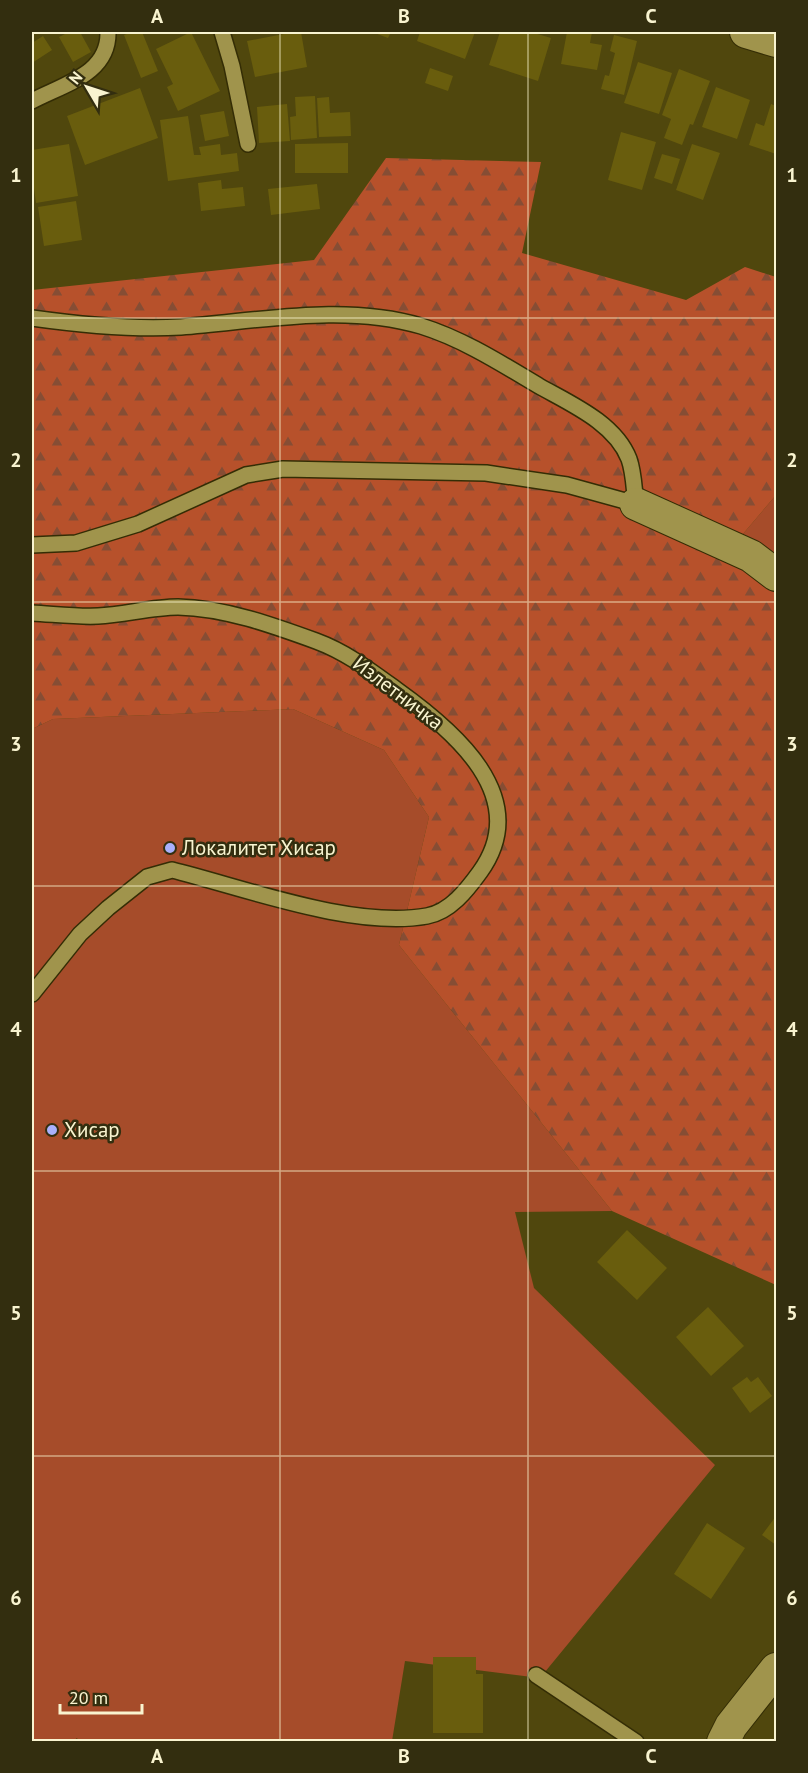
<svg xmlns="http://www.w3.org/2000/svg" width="808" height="1773" font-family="'PT Sans',sans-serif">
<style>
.green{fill:#a64c2a}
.forest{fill:url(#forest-firs)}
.building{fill:#695d0d}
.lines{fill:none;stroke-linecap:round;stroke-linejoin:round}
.lane-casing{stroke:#342d05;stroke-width:18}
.street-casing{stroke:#342d05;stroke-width:34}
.lane{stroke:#a0944c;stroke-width:15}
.street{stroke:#a0944c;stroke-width:32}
.grid{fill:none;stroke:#f9f4d0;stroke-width:1.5;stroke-opacity:0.55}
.poi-dot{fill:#aab0fb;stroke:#332e0f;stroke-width:2}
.labels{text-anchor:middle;stroke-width:5;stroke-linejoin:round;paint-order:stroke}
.street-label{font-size:21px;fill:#f9f4d0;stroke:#332e0f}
.poi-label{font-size:21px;fill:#f9f4d0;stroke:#332e0f;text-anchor:start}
.neatline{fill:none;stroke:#f9f4d0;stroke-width:2}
.grid-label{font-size:20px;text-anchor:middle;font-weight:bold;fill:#f9f4d0}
</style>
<defs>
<pattern id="forest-firs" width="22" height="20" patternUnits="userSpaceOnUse" patternTransform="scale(1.5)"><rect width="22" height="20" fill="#b7512b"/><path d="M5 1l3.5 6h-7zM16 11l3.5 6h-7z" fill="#864d34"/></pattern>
</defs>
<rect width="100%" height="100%" fill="#50470d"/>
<path class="green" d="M 776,495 L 776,591 L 731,548 Z
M 293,709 L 384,750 L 429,817 L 399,945 L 612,1211 L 515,1212 L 534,1288 L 715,1465 L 540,1678 L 405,1661 L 392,1741 L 79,1742 L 77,1738 L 73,1741 L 32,1741 L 32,729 L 53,719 Z"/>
<path class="forest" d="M 386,158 L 541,162 L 522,253 L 686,300 L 745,267 L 776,277 L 776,495 L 731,548 L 776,592 L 776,1285 L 612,1211 L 399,945 L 429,817 L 384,750 L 293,709 L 53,719 L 32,729 L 32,290 L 314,260 Z"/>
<path class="building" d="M 69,32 L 80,32 L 91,52 L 73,62 L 59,37 Z
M 132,32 L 142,32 L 158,71 L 141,78 L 124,35 Z
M 191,32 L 220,91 L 178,111 L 167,87 L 173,84 L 156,49 Z
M 294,32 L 301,32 L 307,67 L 255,77 L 247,41 Z
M 372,32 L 391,32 L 388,38 Z
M 420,32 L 475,32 L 465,59 L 417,41 Z
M 500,32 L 531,32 L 551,38 L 538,81 L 489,65 Z
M 567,32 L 592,32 L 590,43 L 602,45 L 597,70 L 561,64 Z
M 614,35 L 637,41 L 624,95 L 601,89 L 605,75 L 609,76 L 615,53 L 610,51 Z
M 43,36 L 52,50 L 32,63 L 32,43 Z
M 638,62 L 672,73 L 659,114 L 624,103 Z
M 430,68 L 453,76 L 448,91 L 425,83 Z
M 679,69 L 710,81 L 693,125 L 690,124 L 682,145 L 664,138 L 671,119 L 662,115 Z
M 716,87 L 750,100 L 737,139 L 702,127 Z
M 140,88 L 158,138 L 85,165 L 67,116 Z
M 315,96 L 317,138 L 291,140 L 290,117 L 296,116 L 295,97 Z
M 329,97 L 330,113 L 350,112 L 351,136 L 319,137 L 317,98 Z
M 287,104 L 290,141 L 259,143 L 257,107 Z
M 771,104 L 776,106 L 776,154 L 749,145 L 756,123 L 764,126 Z
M 224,111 L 229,136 L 205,141 L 200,115 Z
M 188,116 L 194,155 L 201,155 L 199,147 L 220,144 L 221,155 L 237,153 L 239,171 L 168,181 L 160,120 Z
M 621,132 L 656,142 L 642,190 L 608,180 Z
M 348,143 L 348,173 L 295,173 L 295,144 Z
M 69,144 L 78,196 L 36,203 L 32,174 L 32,150 Z
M 692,144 L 720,153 L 703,200 L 676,190 Z
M 662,154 L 680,159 L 672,184 L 654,178 Z
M 221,180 L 222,189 L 243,187 L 245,206 L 201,211 L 198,183 Z
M 317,184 L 320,209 L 271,215 L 268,189 Z
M 76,201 L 82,240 L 44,246 L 38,207 Z
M 627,1230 L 667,1268 L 637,1300 L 597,1262 Z
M 708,1307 L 744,1346 L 711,1376 L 676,1337 Z
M 747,1377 L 751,1382 L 758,1377 L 772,1396 L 750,1413 L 732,1388 Z
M 776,1516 L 776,1545 L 762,1535 Z
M 707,1523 L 745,1548 L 711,1599 L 674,1574 Z
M 433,1657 L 476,1657 L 476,1674 L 483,1674 L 483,1733 L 433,1733 Z"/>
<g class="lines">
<defs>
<path id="lane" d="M 222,32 L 232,66 L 248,144
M 32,101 C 64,84 109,74 108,32
M 32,318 C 82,325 131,330 181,327 C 260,321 344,303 421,326 C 463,339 502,364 539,386 C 571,404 615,423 629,459 C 634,473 634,490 636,504 L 567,485 L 486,473 L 283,469 L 246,475 L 138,524 L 76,543 L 32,545
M 32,613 C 53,614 76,617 98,616 C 124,615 151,607 178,607 C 225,608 272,625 316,641 C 346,652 371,671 397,690 C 453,730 534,797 480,872 C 467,890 450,912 427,916 C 353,929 245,888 172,870 L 147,877 L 108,908 L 80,934 L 32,994
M 536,1675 L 636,1742"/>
<path id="street" d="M 746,32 L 776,41
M 636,504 L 751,556 L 776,575
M 723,1742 L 731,1726 L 776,1669"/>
</defs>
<use href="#lane" class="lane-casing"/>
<use href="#street" class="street-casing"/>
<use href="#lane" class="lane"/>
<use href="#street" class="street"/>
</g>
<path class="grid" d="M 280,32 L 280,1742M 528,32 L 528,1742M 32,318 L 776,318M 32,602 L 776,602M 32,886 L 776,886M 32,1171 L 776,1171M 32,1456 L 776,1456"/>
<g class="poi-dot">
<circle cx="170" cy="848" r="6"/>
<circle cx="52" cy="1130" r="6"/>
</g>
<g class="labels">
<g class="street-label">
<text transform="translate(398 693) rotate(37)" y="7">Излетничка</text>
</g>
<g class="poi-label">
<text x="182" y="855">Локалитет Хисар</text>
<text x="64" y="1137">Хисар</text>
</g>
</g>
<rect width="808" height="1773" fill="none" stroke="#332e0f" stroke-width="66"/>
<g transform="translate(87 87) rotate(309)" stroke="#332e0f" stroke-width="4.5" paint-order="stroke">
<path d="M0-4.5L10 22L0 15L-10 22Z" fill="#f9f4d0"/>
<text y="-9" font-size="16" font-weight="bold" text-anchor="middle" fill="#f9f4d0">N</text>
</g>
<path d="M60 1704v9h82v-9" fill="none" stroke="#f9f4d0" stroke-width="3"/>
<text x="69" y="1704" font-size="18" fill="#f9f4d0" stroke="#332e0f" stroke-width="4.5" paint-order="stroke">20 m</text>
<rect x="33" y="33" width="742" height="1707" class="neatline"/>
<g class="grid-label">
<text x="157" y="23">A</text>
<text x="404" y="23">B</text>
<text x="651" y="23">C</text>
<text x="16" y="182">1</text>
<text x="792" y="182">1</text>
<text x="16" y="467">2</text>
<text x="792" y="467">2</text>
<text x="16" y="751">3</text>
<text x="792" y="751">3</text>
<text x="16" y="1036">4</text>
<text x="792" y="1036">4</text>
<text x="16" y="1320">5</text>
<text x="792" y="1320">5</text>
<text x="16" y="1605">6</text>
<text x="792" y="1605">6</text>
<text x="157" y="1763">A</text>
<text x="404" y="1763">B</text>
<text x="651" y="1763">C</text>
</g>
</svg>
